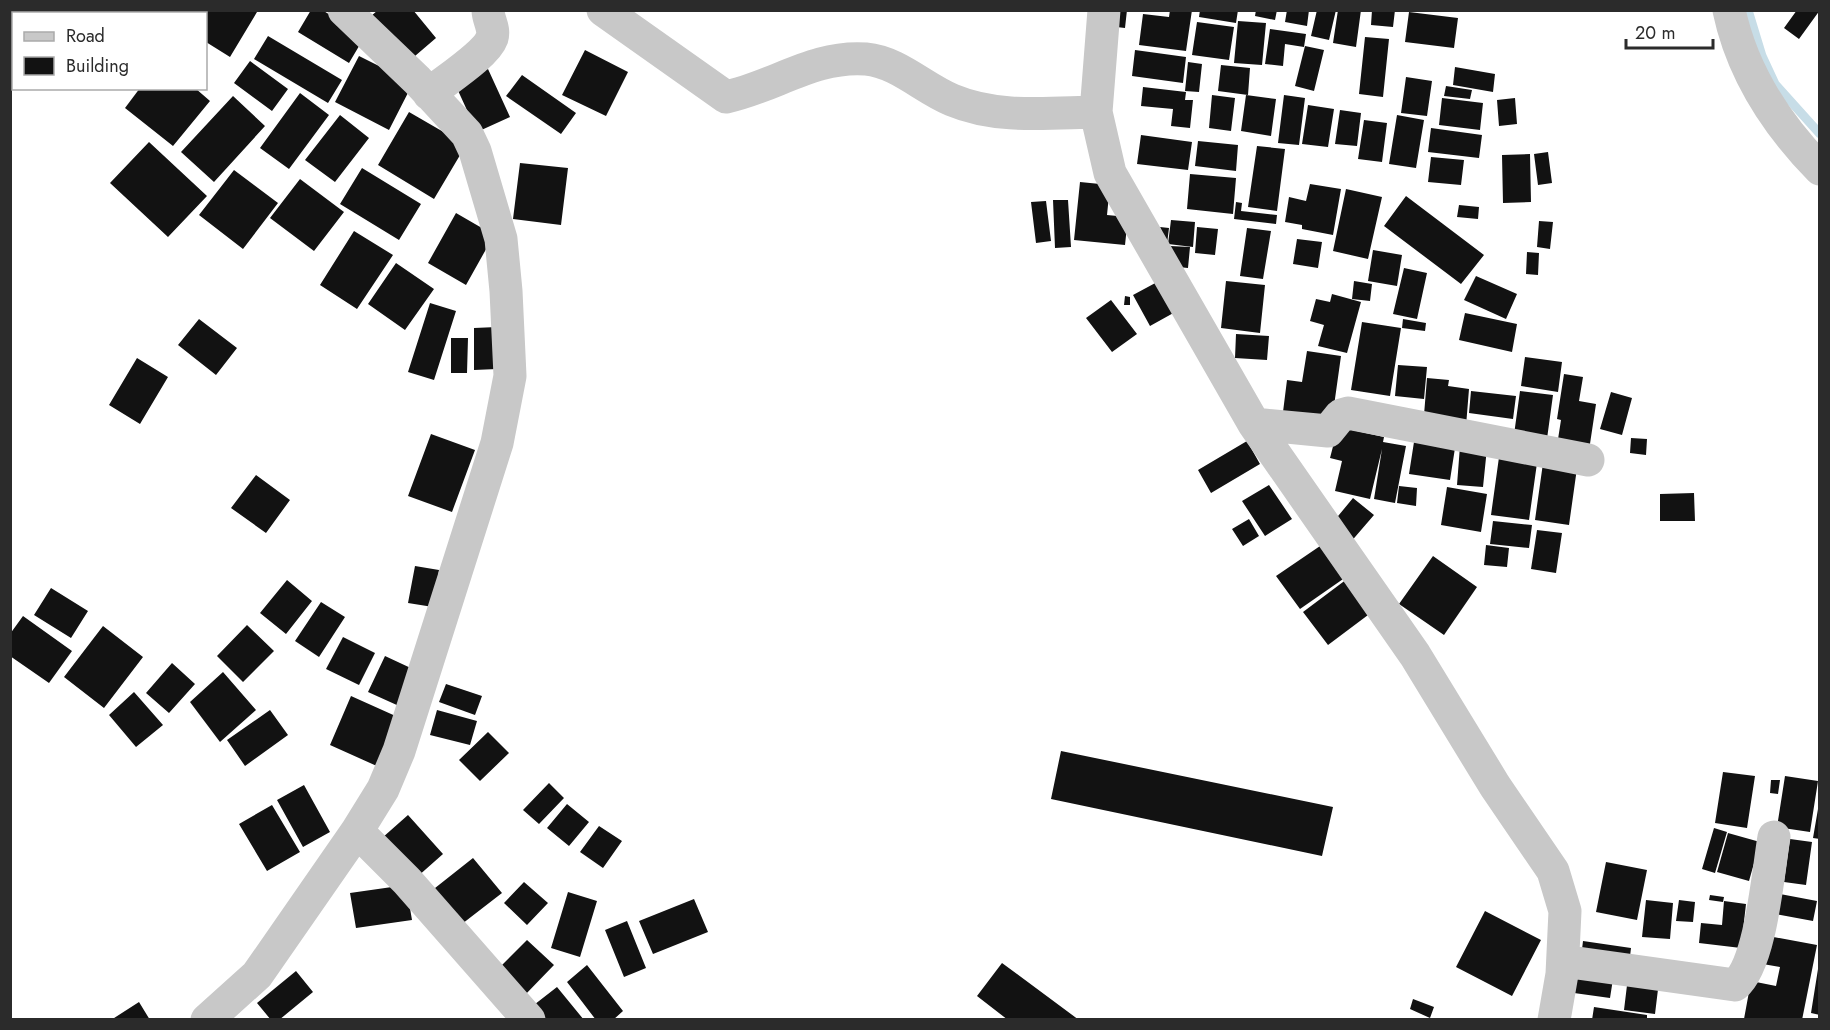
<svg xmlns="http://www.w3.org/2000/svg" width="1830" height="1030" font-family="Jost,sans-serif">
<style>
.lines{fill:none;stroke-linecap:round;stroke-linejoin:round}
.stream{stroke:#c7dde7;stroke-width:9}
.building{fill:#121212}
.minor{stroke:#c8c8c8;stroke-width:33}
</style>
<rect width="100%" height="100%" fill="#fff"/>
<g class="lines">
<path class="stream" d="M 1748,10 L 1762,56 L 1775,84 L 1820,134"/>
</g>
<path class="building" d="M 156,10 L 192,10 L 189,14 L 161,14 Z
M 202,10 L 255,10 L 257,12 L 230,57 L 206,42 L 206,14 L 200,14 Z
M 311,10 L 322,10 L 365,36 L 349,63 L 298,32 Z
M 378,10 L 413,10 L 436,38 L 408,62 L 370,17 Z
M 1110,10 L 1127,10 L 1125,28 L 1108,26 Z
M 1170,10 L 1192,10 L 1186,51 L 1139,45 L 1143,14 L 1169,17 Z
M 1200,10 L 1238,10 L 1236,23 L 1199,17 Z
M 1256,10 L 1277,10 L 1275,20 L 1255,16 Z
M 1287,10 L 1309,10 L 1307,26 L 1285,22 Z
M 1317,10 L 1336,10 L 1329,40 L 1311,36 Z
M 1338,10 L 1361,10 L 1356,47 L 1333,43 Z
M 1372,10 L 1395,10 L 1393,27 L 1371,25 Z
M 1797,10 L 1820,10 L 1799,39 L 1784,28 Z
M 1409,12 L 1458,18 L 1454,48 L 1405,42 Z
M 1238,21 L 1266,23 L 1262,65 L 1234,63 Z
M 1197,22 L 1234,27 L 1229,60 L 1192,55 Z
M 1270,29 L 1306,34 L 1304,47 L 1285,44 L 1283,66 L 1265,64 Z
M 268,36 L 342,80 L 328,103 L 254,59 Z
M 1365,37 L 1389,39 L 1383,97 L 1359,94 Z
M 1305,46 L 1324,50 L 1314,91 L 1295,86 Z
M 585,50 L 628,72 L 606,116 L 562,95 Z
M 1135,50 L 1186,57 L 1183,83 L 1132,76 Z
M 359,56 L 413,83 L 389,130 L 335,102 Z
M 250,61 L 288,89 L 272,111 L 234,83 Z
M 1188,62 L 1202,64 L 1199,92 L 1185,91 Z
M 1221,65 L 1250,68 L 1248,95 L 1218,91 Z
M 1455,67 L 1495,74 L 1493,92 L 1453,85 Z
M 488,69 L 510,117 L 477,132 L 455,84 Z
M 522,75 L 576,113 L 561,134 L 506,96 Z
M 1406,77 L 1432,81 L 1427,116 L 1401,113 Z
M 1446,86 L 1472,90 L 1470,99 L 1444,96 Z
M 1143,87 L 1186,92 L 1185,100 L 1193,100 L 1190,128 L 1171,126 L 1173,109 L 1141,106 Z
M 140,88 L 195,88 L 210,101 L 173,146 L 125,108 Z
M 300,93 L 329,115 L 289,169 L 260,148 Z
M 1212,95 L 1235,98 L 1231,131 L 1209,128 Z
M 1246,95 L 1276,99 L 1271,136 L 1241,131 Z
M 1284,95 L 1305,98 L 1299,145 L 1278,143 Z
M 233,96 L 265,126 L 214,182 L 181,152 Z
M 1442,98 L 1483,103 L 1480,130 L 1439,125 Z
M 1515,98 L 1517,124 L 1499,126 L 1497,100 Z
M 1308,105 L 1334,109 L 1328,147 L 1302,144 Z
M 1340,110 L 1361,113 L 1357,146 L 1335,144 Z
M 409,112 L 466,145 L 434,199 L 378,165 Z
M 340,115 L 369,138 L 335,182 L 305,160 Z
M 1397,115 L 1424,120 L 1416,168 L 1389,164 Z
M 1364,120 L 1387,123 L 1382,162 L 1358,159 Z
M 1431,128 L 1482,135 L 1479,158 L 1428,152 Z
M 1141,135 L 1192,142 L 1188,170 L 1137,164 Z
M 1198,141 L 1238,145 L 1236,171 L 1195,166 Z
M 149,142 L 207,196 L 168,237 L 110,183 Z
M 1257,146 L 1285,149 L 1277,211 L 1248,207 Z
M 1548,152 L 1552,183 L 1538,185 L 1534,154 Z
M 1530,154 L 1531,202 L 1503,203 L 1502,155 Z
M 1431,157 L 1464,160 L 1461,185 L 1428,182 Z
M 520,163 L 568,168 L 561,225 L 513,219 Z
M 362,168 L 421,204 L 399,240 L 340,204 Z
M 234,170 L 278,203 L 243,249 L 199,215 Z
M 1190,174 L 1236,178 L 1233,214 L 1187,209 Z
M 300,179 L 344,212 L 314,251 L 270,218 Z
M 1080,182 L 1110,185 L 1107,215 L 1128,217 L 1125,245 L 1074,240 Z
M 1310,184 L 1341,189 L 1333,235 L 1302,229 L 1302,225 L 1285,222 L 1289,197 L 1306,201 Z
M 1346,189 L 1382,197 L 1368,259 L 1333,251 Z
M 1406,196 L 1484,255 L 1461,284 L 1384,226 Z
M 1053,200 L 1068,200 L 1071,247 L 1055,248 Z
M 1046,201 L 1051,241 L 1036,243 L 1031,202 Z
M 1236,202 L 1242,203 L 1241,211 L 1277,215 L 1276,224 L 1234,219 Z
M 1459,205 L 1479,207 L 1478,219 L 1457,217 Z
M 456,213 L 494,235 L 466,285 L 428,263 Z
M 1171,220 L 1195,222 L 1193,247 L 1168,244 Z
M 1539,221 L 1553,222 L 1550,249 L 1537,247 Z
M 1160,227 L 1169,228 L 1167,244 Z
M 1197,227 L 1218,229 L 1215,255 L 1195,253 Z
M 1247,228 L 1271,231 L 1263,279 L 1240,276 Z
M 354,231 L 393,255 L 357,309 L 320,285 Z
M 1297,239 L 1322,242 L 1318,268 L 1293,264 Z
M 1170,246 L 1190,247 L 1188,268 L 1168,266 Z
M 1373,250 L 1402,255 L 1397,286 L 1368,281 Z
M 1527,252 L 1539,253 L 1538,275 L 1526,274 Z
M 396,263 L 434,289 L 405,330 L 368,304 Z
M 1404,268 L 1427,273 L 1417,319 L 1393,314 Z
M 1476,276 L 1517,294 L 1506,319 L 1464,300 Z
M 1159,281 L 1177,311 L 1150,326 L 1133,295 Z
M 1226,281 L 1265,285 L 1260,333 L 1221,328 Z
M 1354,281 L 1372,284 L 1370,301 L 1352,299 Z
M 1332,294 L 1361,302 L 1347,353 L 1318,346 L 1324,325 L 1310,321 L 1316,299 L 1330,302 Z
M 1125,296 L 1130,297 L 1130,305 L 1124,305 Z
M 1111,300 L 1137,334 L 1112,352 L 1086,318 Z
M 430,303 L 456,311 L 434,380 L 408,372 Z
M 1465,313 L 1517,324 L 1512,352 L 1459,340 Z
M 199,319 L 237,348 L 216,375 L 178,345 Z
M 1403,319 L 1426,323 L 1425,331 L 1402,328 Z
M 1362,322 L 1401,328 L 1390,396 L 1351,390 Z
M 497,327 L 497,369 L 474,370 L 474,328 Z
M 1236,334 L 1269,336 L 1267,360 L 1235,358 Z
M 451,338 L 468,338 L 467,373 L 451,373 Z
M 1307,351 L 1341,356 L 1332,420 L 1283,412 L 1287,380 L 1302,382 Z
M 1525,357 L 1562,362 L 1558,392 L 1521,386 Z
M 137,358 L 168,377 L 140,424 L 109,405 Z
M 1398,365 L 1427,367 L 1424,399 L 1395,396 Z
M 1564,374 L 1583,377 L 1579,401 L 1596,404 L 1588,457 L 1556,452 L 1561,420 L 1557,419 Z
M 1427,378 L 1449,380 L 1448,386 L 1469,389 L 1466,426 L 1424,415 Z
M 1471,391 L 1516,396 L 1513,419 L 1469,413 Z
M 1520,391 L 1553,395 L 1546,446 L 1513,442 Z
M 1611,392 L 1632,398 L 1622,435 L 1600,429 Z
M 1338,427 L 1384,437 L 1383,442 L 1406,446 L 1395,503 L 1374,499 L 1382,449 L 1370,499 L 1335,491 L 1342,461 L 1330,458 Z
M 431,434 L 475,450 L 452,512 L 408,496 Z
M 1631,438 L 1647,439 L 1646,455 L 1630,453 Z
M 1247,441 L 1260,464 L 1211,493 L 1198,470 Z
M 1414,442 L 1455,448 L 1450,480 L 1409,474 Z
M 1460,446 L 1487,448 L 1483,487 L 1457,485 Z
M 1500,450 L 1538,456 L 1529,520 L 1491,515 Z
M 1544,456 L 1578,461 L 1569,525 L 1535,520 Z
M 256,475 L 290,500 L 266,533 L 231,508 Z
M 1269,485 L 1292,519 L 1265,536 L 1242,501 Z
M 1399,486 L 1417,488 L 1416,506 L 1397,503 Z
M 1447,487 L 1487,494 L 1481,532 L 1441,525 Z
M 1694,493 L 1695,521 L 1660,521 L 1660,494 Z
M 1353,498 L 1374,515 L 1349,544 L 1329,527 Z
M 1249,519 L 1259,536 L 1243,546 L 1232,529 Z
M 1493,521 L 1532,525 L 1529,548 L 1490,544 Z
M 1537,530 L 1562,533 L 1556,573 L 1531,569 Z
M 1323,544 L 1346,577 L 1300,609 L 1276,576 Z
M 1486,545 L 1509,548 L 1507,567 L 1484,565 Z
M 1433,556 L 1477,587 L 1444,635 L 1399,604 Z
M 415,566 L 439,570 L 433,607 L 408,603 Z
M 1347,579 L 1372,612 L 1328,645 L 1303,612 Z
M 287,580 L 312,601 L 286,634 L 260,613 Z
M 51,588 L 88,611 L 71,638 L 34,615 Z
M 321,602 L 345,617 L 319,657 L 295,641 Z
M 23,616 L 72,651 L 49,683 L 10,656 L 10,634 Z
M 247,625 L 274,651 L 243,682 L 217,656 Z
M 103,626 L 143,657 L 104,708 L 64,677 Z
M 343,637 L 375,653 L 359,685 L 326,669 Z
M 385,656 L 415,670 L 399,706 L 368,692 Z
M 172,663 L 195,684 L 169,713 L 146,693 Z
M 223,672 L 256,710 L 220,742 L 190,702 Z
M 446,684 L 482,696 L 475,715 L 439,702 Z
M 134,692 L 163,725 L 136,747 L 109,715 Z
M 351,696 L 400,718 L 379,767 L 330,745 Z
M 270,710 L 288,735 L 245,766 L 227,740 Z
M 437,710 L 477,721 L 470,745 L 430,735 Z
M 488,732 L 509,753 L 480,781 L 459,760 Z
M 1061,751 L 1333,807 L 1322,856 L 1051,799 Z
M 1723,772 L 1755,776 L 1747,828 L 1715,823 Z
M 1785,776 L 1818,781 L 1810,832 L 1777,827 Z
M 1771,780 L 1780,780 L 1778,794 L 1770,793 Z
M 549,783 L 564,798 L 539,824 L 523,810 Z
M 304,785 L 330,832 L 303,847 L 277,800 Z
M 567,804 L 589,822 L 569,846 L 547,828 Z
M 272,805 L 300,852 L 267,871 L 239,824 Z
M 1818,809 L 1820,809 L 1820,839 L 1813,838 Z
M 408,815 L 443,854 L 417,877 L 382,838 Z
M 599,826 L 622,841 L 603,868 L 580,852 Z
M 1714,828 L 1727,832 L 1715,873 L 1702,869 Z
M 1728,833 L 1760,842 L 1749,881 L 1717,872 Z
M 1790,839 L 1812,842 L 1806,885 L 1784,882 Z
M 473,858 L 502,893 L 458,927 L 430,892 Z
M 1606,862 L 1647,870 L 1637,920 L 1596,912 Z
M 524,882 L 548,903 L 527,925 L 504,903 Z
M 406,885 L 412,920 L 356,928 L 350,893 Z
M 568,892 L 597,901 L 580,957 L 551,948 Z
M 1780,894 L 1817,901 L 1813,921 L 1776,914 Z
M 1710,895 L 1724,897 L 1723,902 L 1709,900 Z
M 694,899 L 708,932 L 653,954 L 639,921 Z
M 1646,900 L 1673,903 L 1670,939 L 1642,937 Z
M 1679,900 L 1695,902 L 1693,922 L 1676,921 Z
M 1724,901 L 1746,904 L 1741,948 L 1699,943 L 1701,923 L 1722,925 Z
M 1485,911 L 1541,940 L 1512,996 L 1456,967 Z
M 627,921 L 646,968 L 624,977 L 605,930 Z
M 1763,935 L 1817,945 L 1802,1020 L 1744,1019 L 1751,981 L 1776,986 L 1780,967 L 1757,963 Z
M 527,940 L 554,965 L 523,997 L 496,971 Z
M 1583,941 L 1631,948 L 1629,965 L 1581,958 Z
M 1002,963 L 1079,1020 L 1008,1020 L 977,996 Z
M 587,965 L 623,1011 L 613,1020 L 596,1020 L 567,982 Z
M 1818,969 L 1820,969 L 1820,1015 L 1811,1013 Z
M 296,971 L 313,992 L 279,1020 L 271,1020 L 257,1003 Z
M 1577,974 L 1613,979 L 1610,998 L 1574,993 Z
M 1628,977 L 1659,981 L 1655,1014 L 1624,1010 Z
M 557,987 L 584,1020 L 540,1020 L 530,1008 Z
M 1413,999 L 1434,1007 L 1430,1018 L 1410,1009 Z
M 139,1002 L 150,1020 L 111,1020 Z
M 1594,1007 L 1647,1015 L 1647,1020 L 1592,1020 Z"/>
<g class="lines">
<path class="minor" d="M 603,10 L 726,97 C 774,87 814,55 866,59 C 898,62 923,88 952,100 C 997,119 1047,113 1096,112
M 1104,10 L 1096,112 L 1110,173 L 1254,424 L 1415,655 L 1495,786 L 1553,871 L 1565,911 L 1562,974 L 1554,1020
M 1729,10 C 1742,72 1776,124 1820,169
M 429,94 C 444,81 486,55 492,38 C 495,28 488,20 488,10
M 1254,424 L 1328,431 L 1341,415 L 1348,413 L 1588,460
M 357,831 L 407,881 L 529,1020
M 1563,961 L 1735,985 C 1761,964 1768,872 1774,837
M 207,1020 L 257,975 L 357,831 L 383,789 L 399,751 L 497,443 L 510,376 L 506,291 L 501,239 L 475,151 L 467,134 L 417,80 L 344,10"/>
</g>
<rect width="1830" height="1030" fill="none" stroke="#2b2b2b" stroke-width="24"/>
<rect x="12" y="12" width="195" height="78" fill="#ffffff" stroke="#aaaaaa" stroke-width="1.5"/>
<rect x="24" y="32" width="30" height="9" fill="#c8c8c8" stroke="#aaaaaa" stroke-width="1.5"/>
<text x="66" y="42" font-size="18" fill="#2b2b2b">Road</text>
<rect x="24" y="57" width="30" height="18" fill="#121212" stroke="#aaaaaa" stroke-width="1.5"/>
<text x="66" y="72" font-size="18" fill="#2b2b2b">Building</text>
<path d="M1626 39v9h87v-9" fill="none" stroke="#2b2b2b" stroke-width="3"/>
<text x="1635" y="39" font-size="18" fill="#2b2b2b" stroke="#ffffff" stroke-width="4.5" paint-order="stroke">20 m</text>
</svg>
